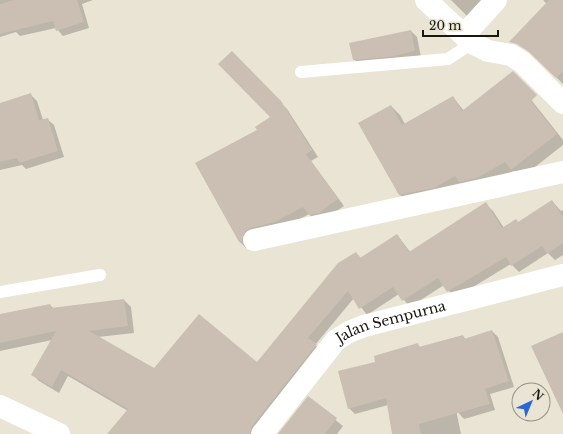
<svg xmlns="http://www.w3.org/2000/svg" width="563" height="434" font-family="'Libre Baskerville',serif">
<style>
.shadow{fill:#0003}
.building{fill:#cbbeb2}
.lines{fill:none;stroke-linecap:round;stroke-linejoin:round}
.service{stroke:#fff;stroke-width:12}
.minor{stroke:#fff;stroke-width:22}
.tertiary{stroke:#fff;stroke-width:22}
.labels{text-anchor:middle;stroke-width:3;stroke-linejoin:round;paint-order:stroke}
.street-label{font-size:14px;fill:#191711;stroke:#eae4d4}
</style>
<rect width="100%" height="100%" fill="#eae4d4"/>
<path class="shadow" d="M 0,0 L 93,0 L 82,4 L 89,28 L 63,36 L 56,28 L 20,36 L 16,32 L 0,37 Z
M 451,0 L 491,0 L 472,21 Z
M 543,0 L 563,0 L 563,84 L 538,59 L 547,4 Z
M 411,31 L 417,37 L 421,57 L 360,66 L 354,59 Z
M 232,53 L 287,109 L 318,157 L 311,161 L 344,206 L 325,219 L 316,221 L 309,214 L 246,248 L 240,242 L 196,163 L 258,130 L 271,117 Z
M 518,83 L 563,140 L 563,145 L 521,178 L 514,171 L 486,186 L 409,204 L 400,195 L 391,106 L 400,115 L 405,124 L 453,97 L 464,111 Z
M 30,94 L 37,101 L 43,120 L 47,119 L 54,125 L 64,157 L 26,169 L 22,165 L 0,170 L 0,104 Z
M 552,201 L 561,211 L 563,210 L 563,255 L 555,260 L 548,253 L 519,272 L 511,264 L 455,298 L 444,285 L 410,307 L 399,294 L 367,315 L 354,298 L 315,345 L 323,352 L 259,434 L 108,434 L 128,411 L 68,376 L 59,393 L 39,381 L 32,374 L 52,340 L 0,351 L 0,315 L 50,305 L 54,309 L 124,300 L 131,307 L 134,333 L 98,337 L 155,369 L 257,364 L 356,253 L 362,259 L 397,235 L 411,253 L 486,204 L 493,211 L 504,228 L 516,220 L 519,223 Z
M 492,331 L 498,337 L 514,387 L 490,394 L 495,410 L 464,419 L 456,410 L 461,434 L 393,434 L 388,405 L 355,414 L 349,408 L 376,362 L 417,344 L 421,348 L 463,336 L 466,340 Z
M 308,398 L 343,426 L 337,434 L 278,434 Z"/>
<path class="building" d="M 14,0 L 77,0 L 84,22 L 56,31 L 53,21 L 0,34 L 0,4 Z
M 549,0 L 563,0 L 563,71 L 556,78 L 529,52 L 517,44 L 509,42 Z
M 411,30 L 415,51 L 389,57 L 353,60 L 349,43 Z
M 232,51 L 281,101 L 312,150 L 306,154 L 338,199 L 319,213 L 309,215 L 303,207 L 275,222 L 251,228 L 245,231 L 242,241 L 239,242 L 195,163 L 257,130 L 255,127 L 270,117 L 218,64 Z
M 513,71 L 537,95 L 531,101 L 557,134 L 511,170 L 505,162 L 477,178 L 459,182 L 455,176 L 434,188 L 399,195 L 358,123 L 391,105 L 402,125 L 453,96 L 462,111 Z
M 31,93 L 39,120 L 48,118 L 58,151 L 19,163 L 17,158 L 0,162 L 0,103 Z
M 552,200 L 563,217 L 563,243 L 547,254 L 542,246 L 511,266 L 506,257 L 447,292 L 438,278 L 402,301 L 393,287 L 359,309 L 348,291 L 308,338 L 317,344 L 252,426 L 250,434 L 107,434 L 128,409 L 61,370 L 52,387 L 31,375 L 56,331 L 0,343 L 0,314 L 50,304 L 51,308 L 124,299 L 128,326 L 89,331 L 154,368 L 199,314 L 257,362 L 338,263 L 356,252 L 360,258 L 397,234 L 409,252 L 486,202 L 502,228 L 516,219 L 518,222 Z
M 492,330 L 509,381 L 485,389 L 490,404 L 419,424 L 421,434 L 392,434 L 386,398 L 348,409 L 338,371 L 375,362 L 374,356 L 418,343 L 419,347 L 463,335 L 464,339 Z
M 563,332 L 563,414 L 531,346 Z
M 308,396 L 337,418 L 325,434 L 278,434 Z"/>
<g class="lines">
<path class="service" d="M 301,72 L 448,59 L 472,43
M 0,292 L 100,275"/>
<g class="minor">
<path d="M 426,0 L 472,43 L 488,51 L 511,55 L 522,62 L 563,103"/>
<path d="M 464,35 L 496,0"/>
<path d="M 254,240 L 563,172"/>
<path id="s1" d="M 262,434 L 336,340 L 349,332 L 364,326 L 563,275"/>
</g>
<path class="tertiary" d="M 0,406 L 59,434"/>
</g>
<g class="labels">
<g class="street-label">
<text dy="5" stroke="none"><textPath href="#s1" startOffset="178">Jalan Sempurna</textPath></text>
</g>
</g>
<g transform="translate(531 402) rotate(44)"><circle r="19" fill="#eae4d4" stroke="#969286"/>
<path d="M0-3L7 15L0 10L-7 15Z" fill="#2b67d4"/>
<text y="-6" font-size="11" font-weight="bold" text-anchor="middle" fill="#191711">N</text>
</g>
<path d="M423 30v6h75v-6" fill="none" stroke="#191711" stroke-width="2"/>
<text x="429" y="30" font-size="12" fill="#191711" stroke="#eae4d4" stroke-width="3" paint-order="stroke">20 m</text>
</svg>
